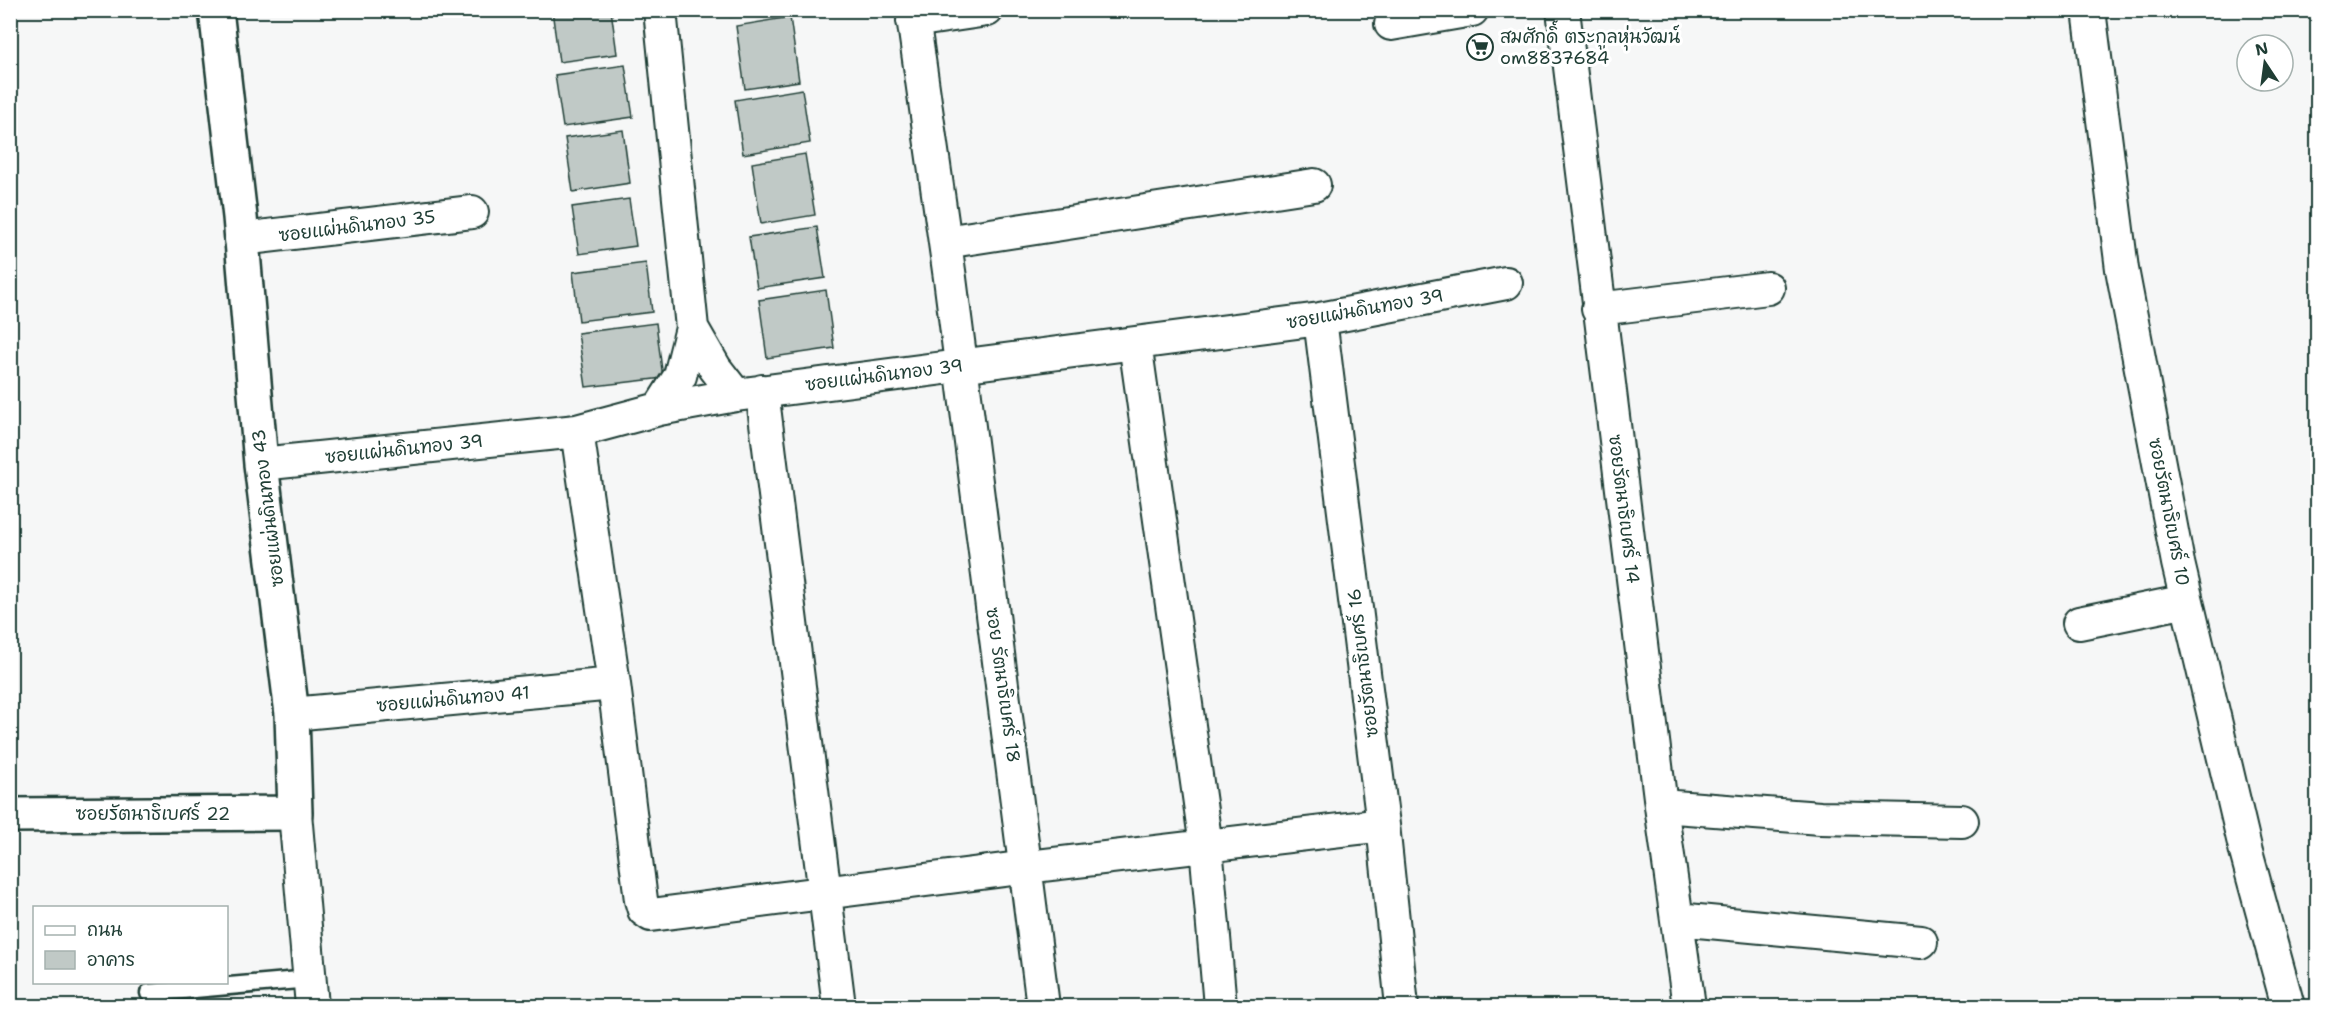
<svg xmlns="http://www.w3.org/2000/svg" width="2328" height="1017" font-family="'Shantell Sans','Playpen Sans Thai',sans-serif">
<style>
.building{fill:#c0c9c6;stroke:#1f3d34;stroke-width:1.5}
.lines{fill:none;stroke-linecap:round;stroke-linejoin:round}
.lane-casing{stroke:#1f3d34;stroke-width:21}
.street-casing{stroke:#1f3d34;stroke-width:36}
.secondary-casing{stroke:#1f3d34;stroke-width:38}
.lane{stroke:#fff;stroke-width:16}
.street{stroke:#fff;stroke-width:32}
.secondary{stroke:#fff;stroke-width:33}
.labels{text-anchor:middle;stroke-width:6;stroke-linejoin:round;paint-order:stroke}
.poi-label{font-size:18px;fill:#1f3d34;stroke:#fff;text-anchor:start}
.street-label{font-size:18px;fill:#1f3d34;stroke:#fff}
</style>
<rect width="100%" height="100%" fill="#f6f7f7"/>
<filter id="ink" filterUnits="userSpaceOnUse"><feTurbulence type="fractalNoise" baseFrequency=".0167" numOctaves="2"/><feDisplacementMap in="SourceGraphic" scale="12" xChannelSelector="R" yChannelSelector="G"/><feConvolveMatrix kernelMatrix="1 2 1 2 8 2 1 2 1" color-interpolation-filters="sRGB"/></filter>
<g filter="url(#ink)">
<path class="building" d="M 552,10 L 611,10 L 617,54 L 559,62 Z
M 729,10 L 778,10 L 730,17 Z
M 790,17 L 799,81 L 745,89 L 736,26 Z
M 625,65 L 633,117 L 563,127 L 555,75 Z
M 802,89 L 810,143 L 743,154 L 735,100 Z
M 623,130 L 630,183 L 573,192 L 565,138 Z
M 805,154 L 815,215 L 761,224 L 752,163 Z
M 629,199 L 636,246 L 579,254 L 572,207 Z
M 817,227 L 825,278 L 757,288 L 749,237 Z
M 646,263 L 652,312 L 579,321 L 573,272 Z
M 826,290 L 834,348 L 767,358 L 759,300 Z
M 656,323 L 663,378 L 586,387 L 578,333 Z"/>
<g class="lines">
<defs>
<path id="lane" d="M 149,993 L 310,979"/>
<path id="street" d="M 912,10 L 950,278 L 1043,1006
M 1563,10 L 1661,806 L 1689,1006
M 2089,10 L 2122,269 L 2178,563 L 2246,852 L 2288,1006
M 913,21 L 987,10
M 1391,24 L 1472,10
M 241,239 L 472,212
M 945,242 L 1314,185
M 1598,309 L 1768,288
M 1320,319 L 1383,825 L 1402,1006
M 692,328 L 715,368 L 736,395
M 1135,343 L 1206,846 L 1220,1006
M 762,391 L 839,1006
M 659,409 L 680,376 L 692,328 L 660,10
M 577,431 L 614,684 L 641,900 L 644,910 L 651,915 L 1027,867 L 1383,825
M 261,464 L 577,431 L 659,409 L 736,395 L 1320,319 L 1506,283
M 2079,623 L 2187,601
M 292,714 L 614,684
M 1661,806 L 1820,818 L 1962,821
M 295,813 L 312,1006
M 1677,919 L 1921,942"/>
<path id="secondary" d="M 10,815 L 295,813 L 292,714 L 261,464 L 240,217 L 216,10"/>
</defs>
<use href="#lane" class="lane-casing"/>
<use href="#street" class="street-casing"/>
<use href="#secondary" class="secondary-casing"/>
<use href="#lane" class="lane"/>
<use href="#street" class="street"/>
<use href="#secondary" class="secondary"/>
</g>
</g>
<defs>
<symbol id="supermarket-ring" viewBox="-11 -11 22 22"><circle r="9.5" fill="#fff" stroke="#1f3d34" stroke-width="1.5"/><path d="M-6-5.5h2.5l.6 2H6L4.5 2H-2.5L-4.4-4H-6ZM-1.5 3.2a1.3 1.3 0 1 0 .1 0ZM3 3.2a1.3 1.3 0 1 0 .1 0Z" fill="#1f3d34"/></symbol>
</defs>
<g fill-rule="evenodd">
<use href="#supermarket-ring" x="1465" y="32" width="30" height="30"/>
</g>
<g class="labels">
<g class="poi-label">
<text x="1500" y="43">สมศักดิ์ ตระกูลหุ่นวัฒน์<tspan x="1500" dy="21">om8837684</tspan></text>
</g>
<g class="street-label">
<text transform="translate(357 226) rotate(-7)" y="6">ซอยแผ่นดินทอง 35</text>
<text transform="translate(1365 309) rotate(-10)" y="6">ซอยแผ่นดินทอง 39</text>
<text transform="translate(884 375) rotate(-7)" y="6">ซอยแผ่นดินทอง 39</text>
<text transform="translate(404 449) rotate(-6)" y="6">ซอยแผ่นดินทอง 39</text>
<text transform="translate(268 508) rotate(-97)" y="6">ซอยแผ่นดินทอง 43</text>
<text transform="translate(1624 509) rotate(83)" y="6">ซอยรัตนาธิเบศร์ 14</text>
<text transform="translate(2169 512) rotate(79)" y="6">ซอยรัตนาธิเบศร์ 10</text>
<text transform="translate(1363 663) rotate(-97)" y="6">ซอยรัตนาธิเบศร์ 16</text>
<text transform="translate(1003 685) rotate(82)" y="6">ซอย รัตนาธิเบศร์ 18</text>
<text transform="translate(453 699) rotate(-5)" y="6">ซอยแผ่นดินทอง 41</text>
<text x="153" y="820">ซอยรัตนาธิเบศร์ 22</text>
</g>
</g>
<rect width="2328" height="1017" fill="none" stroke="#fff" stroke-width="36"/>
<rect x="18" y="18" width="2292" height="981" fill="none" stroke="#1f3d34" stroke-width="2" filter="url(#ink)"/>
<rect x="33" y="906" width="195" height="78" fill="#ffffff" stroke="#a5b1ae" stroke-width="1.5"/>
<rect x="45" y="926" width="30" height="9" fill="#ffffff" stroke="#a5b1ae" stroke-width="1.5"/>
<text x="87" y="936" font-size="18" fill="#1f3d34">ถนน</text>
<rect x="45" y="951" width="30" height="18" fill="#c0c9c6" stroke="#a5b1ae" stroke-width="1.5"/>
<text x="87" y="966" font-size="18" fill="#1f3d34">อาคาร</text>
<g transform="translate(2265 63) rotate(347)"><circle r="28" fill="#ffffff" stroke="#a5b1ae" stroke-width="1.5"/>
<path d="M0-4.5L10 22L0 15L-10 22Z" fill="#1f3d34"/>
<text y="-9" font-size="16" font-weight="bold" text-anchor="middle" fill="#1f3d34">N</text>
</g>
</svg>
